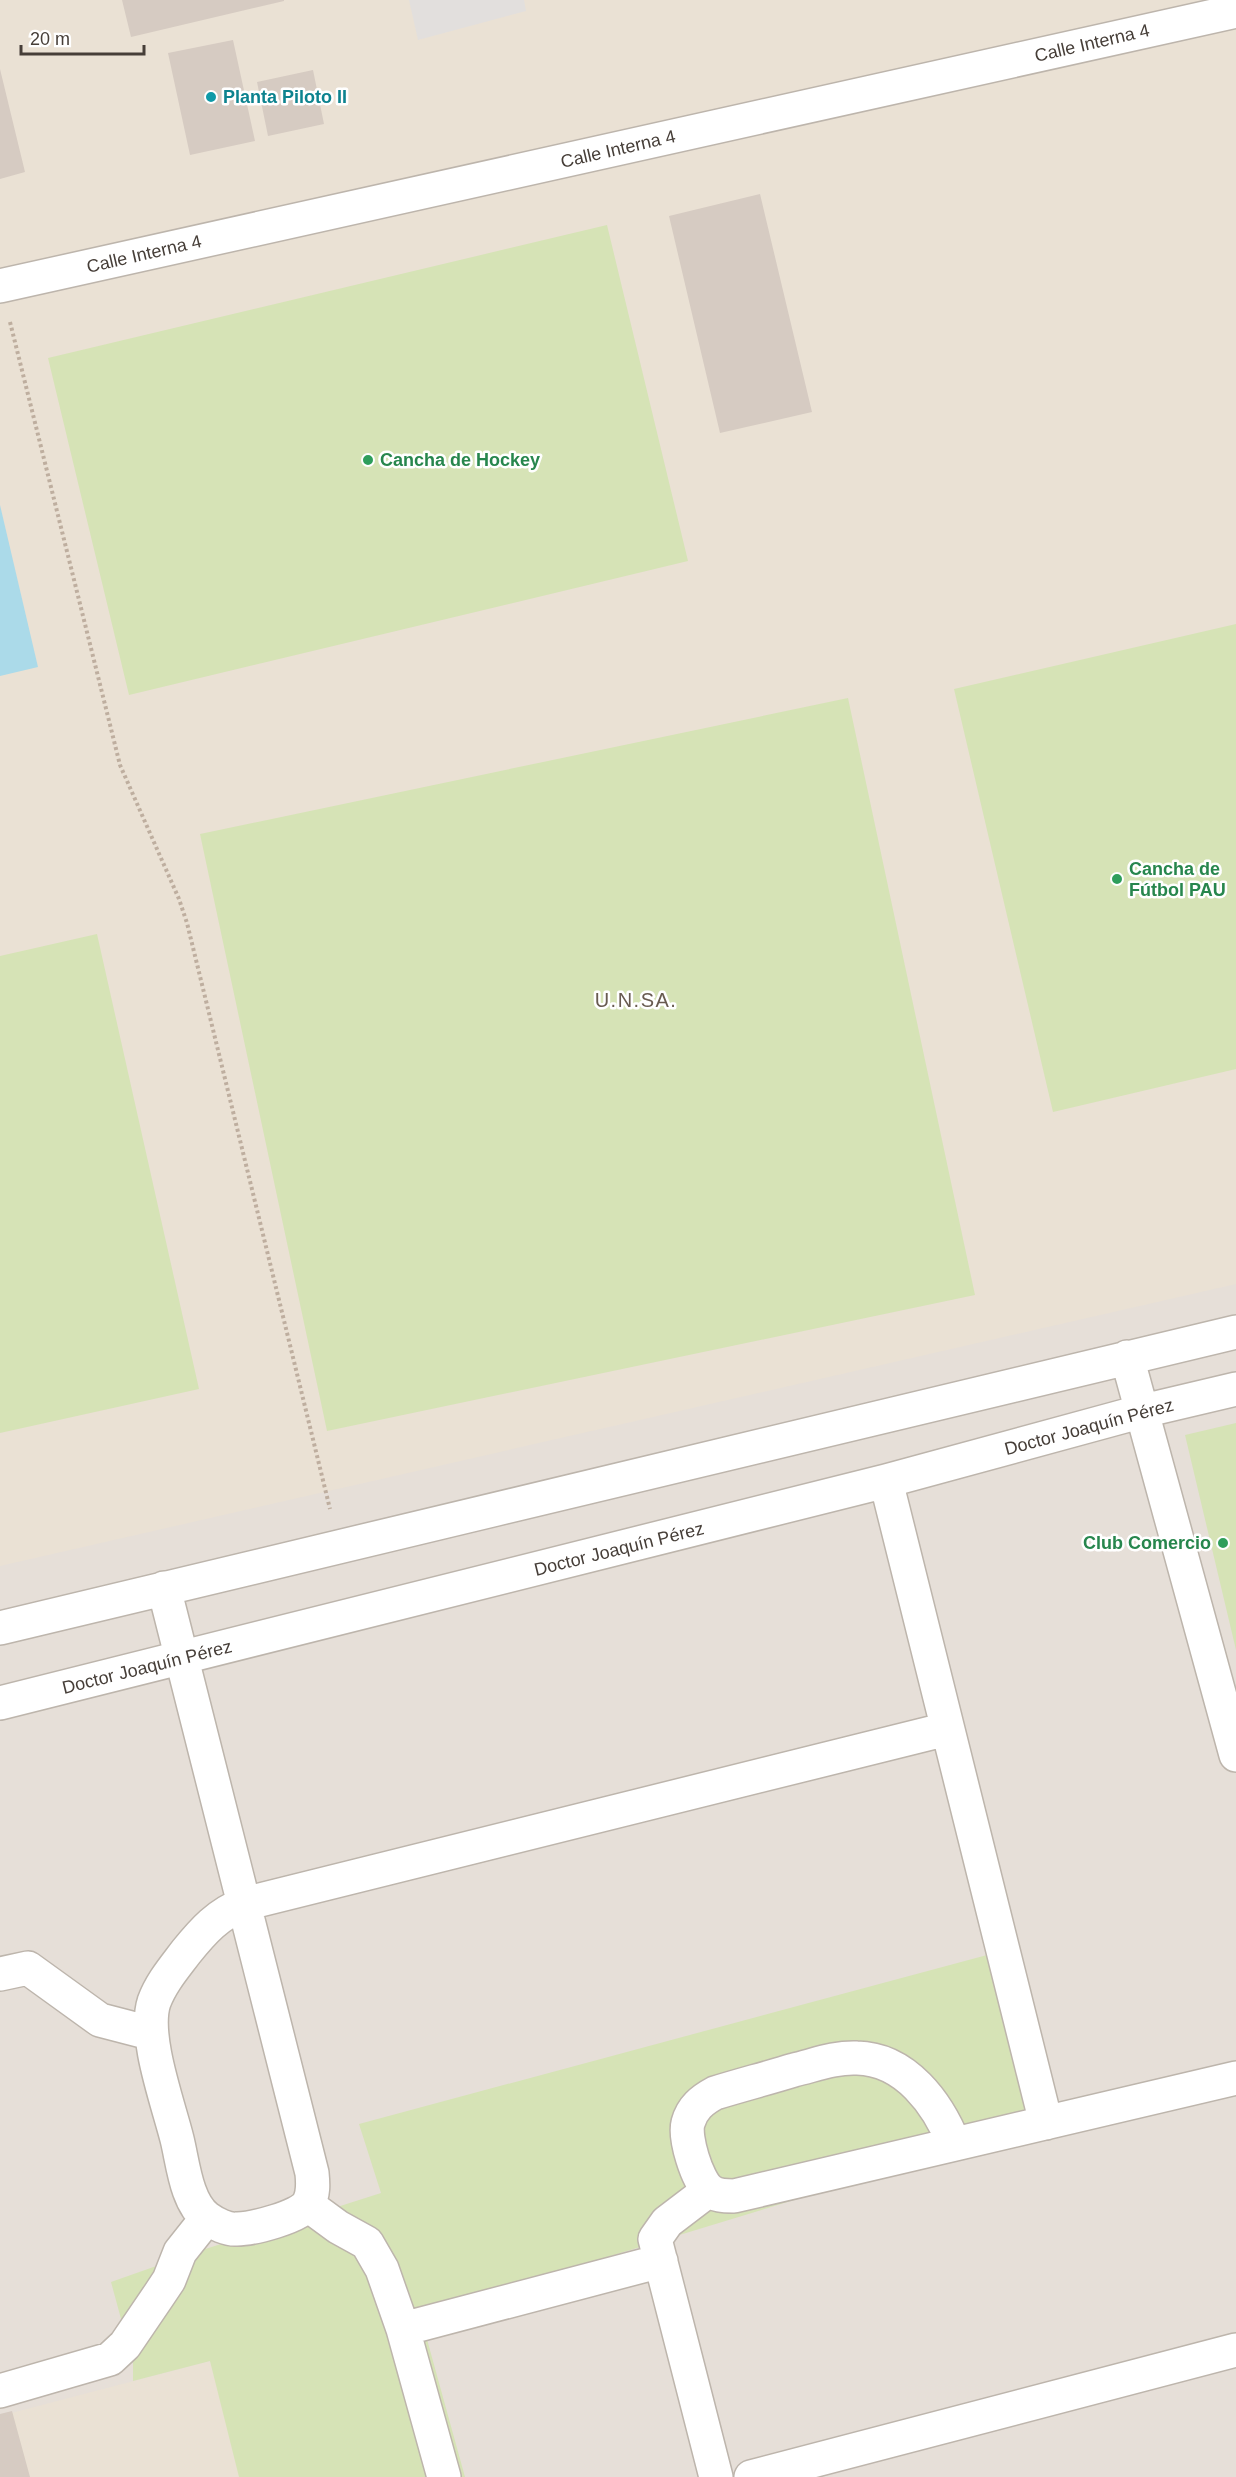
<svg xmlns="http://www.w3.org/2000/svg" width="1236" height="2477" font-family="Arial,sans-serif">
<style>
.residential{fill:#e6dfd8}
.education{fill:#eae1d4}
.green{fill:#d6e3b6}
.parking{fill:#e2dfdd}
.water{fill:#abdae9}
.building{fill:#d6cbc2}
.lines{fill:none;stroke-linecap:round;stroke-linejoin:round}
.street-casing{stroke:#bdb5ac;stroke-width:36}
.path{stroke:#beae9f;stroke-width:4;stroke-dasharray:3 3;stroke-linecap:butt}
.street{stroke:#fff;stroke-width:33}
.culture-dot{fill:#0f9aa8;stroke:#fff;stroke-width:2}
.leisure-dot{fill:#2e9e5b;stroke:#fff;stroke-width:2}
.labels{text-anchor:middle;stroke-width:5;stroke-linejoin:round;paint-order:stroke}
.street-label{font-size:18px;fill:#463e38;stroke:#fff}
.culture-label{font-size:18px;font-weight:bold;fill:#0d838f;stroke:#fff;text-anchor:start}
.leisure-label{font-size:18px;font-weight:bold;fill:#27864d;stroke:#fff;text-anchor:start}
.neighbourhood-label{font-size:20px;letter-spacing:1.5px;fill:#685b50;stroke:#fff}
</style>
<rect width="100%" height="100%" fill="#f3eee9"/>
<path class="residential" d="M 0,0 L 1236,0 L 1236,2477 L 0,2477 Z"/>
<path class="education" d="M 0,0 L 1236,0 L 1236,1284 L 0,1566 Z
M 210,2361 L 241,2477 L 0,2477 L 0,2416 Z"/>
<path class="green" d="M 607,225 L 688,561 L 129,695 L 48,358 Z
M 1236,624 L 1236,1069 L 1053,1112 L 954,689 Z
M 848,698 L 975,1295 L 327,1431 L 200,834 Z
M 97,934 L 199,1389 L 0,1433 L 0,956 Z
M 1236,1423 L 1236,1650 L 1185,1435 Z
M 1002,1951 L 1037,2126 L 420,2314 L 465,2477 L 239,2477 L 210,2361 L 133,2381 L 133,2363 L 111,2282 L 196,2252 L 381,2193 L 359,2124 Z"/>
<path class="parking" d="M 409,0 L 524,0 L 526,11 L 418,40 Z"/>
<path class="water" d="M 0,505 L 38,667 L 0,676 Z"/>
<path class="building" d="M 122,0 L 284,0 L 284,1 L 131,37 Z
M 233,40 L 255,141 L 190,155 L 168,53 Z
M 0,69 L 25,172 L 0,179 Z
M 313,70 L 324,124 L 268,136 L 257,82 Z
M 760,194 L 812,412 L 720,433 L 669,216 Z
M 12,2411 L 30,2477 L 0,2477 L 0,2414 Z"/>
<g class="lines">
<defs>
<path id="street" d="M 0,286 L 1236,11
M 1127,1357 L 1236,1755
M 886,1481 L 1046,2123
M 164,1588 C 214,1783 263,1978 312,2173 C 313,2183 314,2194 308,2204 C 300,2217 252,2229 237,2229 C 228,2230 215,2224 207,2218 C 186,2202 183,2163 177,2139 C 168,2103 143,2036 154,2002 C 161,1983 174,1968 186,1952 C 203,1931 218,1914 244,1904 L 947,1729
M 0,1628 L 1236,1332
M 0,1703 L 886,1481 L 1143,1411 L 1236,1389
M 0,1974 L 28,1968 L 100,2020 L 150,2033
M 954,2144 C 938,2104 906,2059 857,2058 C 835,2057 815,2065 794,2070 C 768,2078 741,2085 715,2093 C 702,2100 692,2108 688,2123 C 684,2138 697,2179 708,2189 C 715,2196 724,2196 734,2196 L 1236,2078
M 709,2190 L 667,2222 L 655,2239 L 716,2477
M 308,2205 L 338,2227 L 367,2243 L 382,2269 L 403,2329 L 444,2477
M 403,2329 L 661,2261
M 0,2391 L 110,2359 L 125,2345 L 159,2295 L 169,2280 L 180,2252 L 207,2218
M 751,2477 L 1236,2350"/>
</defs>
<use href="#street" class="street-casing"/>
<path class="path" d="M 10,322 L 120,765 L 179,899 L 187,923 L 330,1509"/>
<use href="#street" class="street"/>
</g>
<circle class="culture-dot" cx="211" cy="97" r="6"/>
<g class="leisure-dot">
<circle cx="368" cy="460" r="6"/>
<circle cx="1117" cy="879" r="6"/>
<circle cx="1223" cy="1543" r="6"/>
</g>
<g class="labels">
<g class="street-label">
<text transform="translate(1092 43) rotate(-13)" y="6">Calle Interna 4</text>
<text transform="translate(618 149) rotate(-13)" y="6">Calle Interna 4</text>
<text transform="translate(144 254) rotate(-13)" y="6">Calle Interna 4</text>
<text transform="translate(1089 1427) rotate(-15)" y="6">Doctor Joaquín Pérez</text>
<text transform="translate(619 1549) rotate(-14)" y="6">Doctor Joaquín Pérez</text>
<text transform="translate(147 1667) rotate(-14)" y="6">Doctor Joaquín Pérez</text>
</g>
<g class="culture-label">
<text x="223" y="103">Planta Piloto II</text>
</g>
<g class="leisure-label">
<text x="380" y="466">Cancha de Hockey</text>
<text x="1129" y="875">Cancha de<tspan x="1129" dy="21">Fútbol PAU</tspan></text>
<text x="1211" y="1549" text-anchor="end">Club Comercio</text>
</g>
<g class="neighbourhood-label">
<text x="636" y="1007">U.N.SA.</text>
</g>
</g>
<path d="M21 45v9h123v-9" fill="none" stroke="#463e38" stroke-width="3"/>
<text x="30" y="45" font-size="18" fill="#463e38" stroke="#ffffff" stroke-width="4.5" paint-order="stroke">20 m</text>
</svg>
